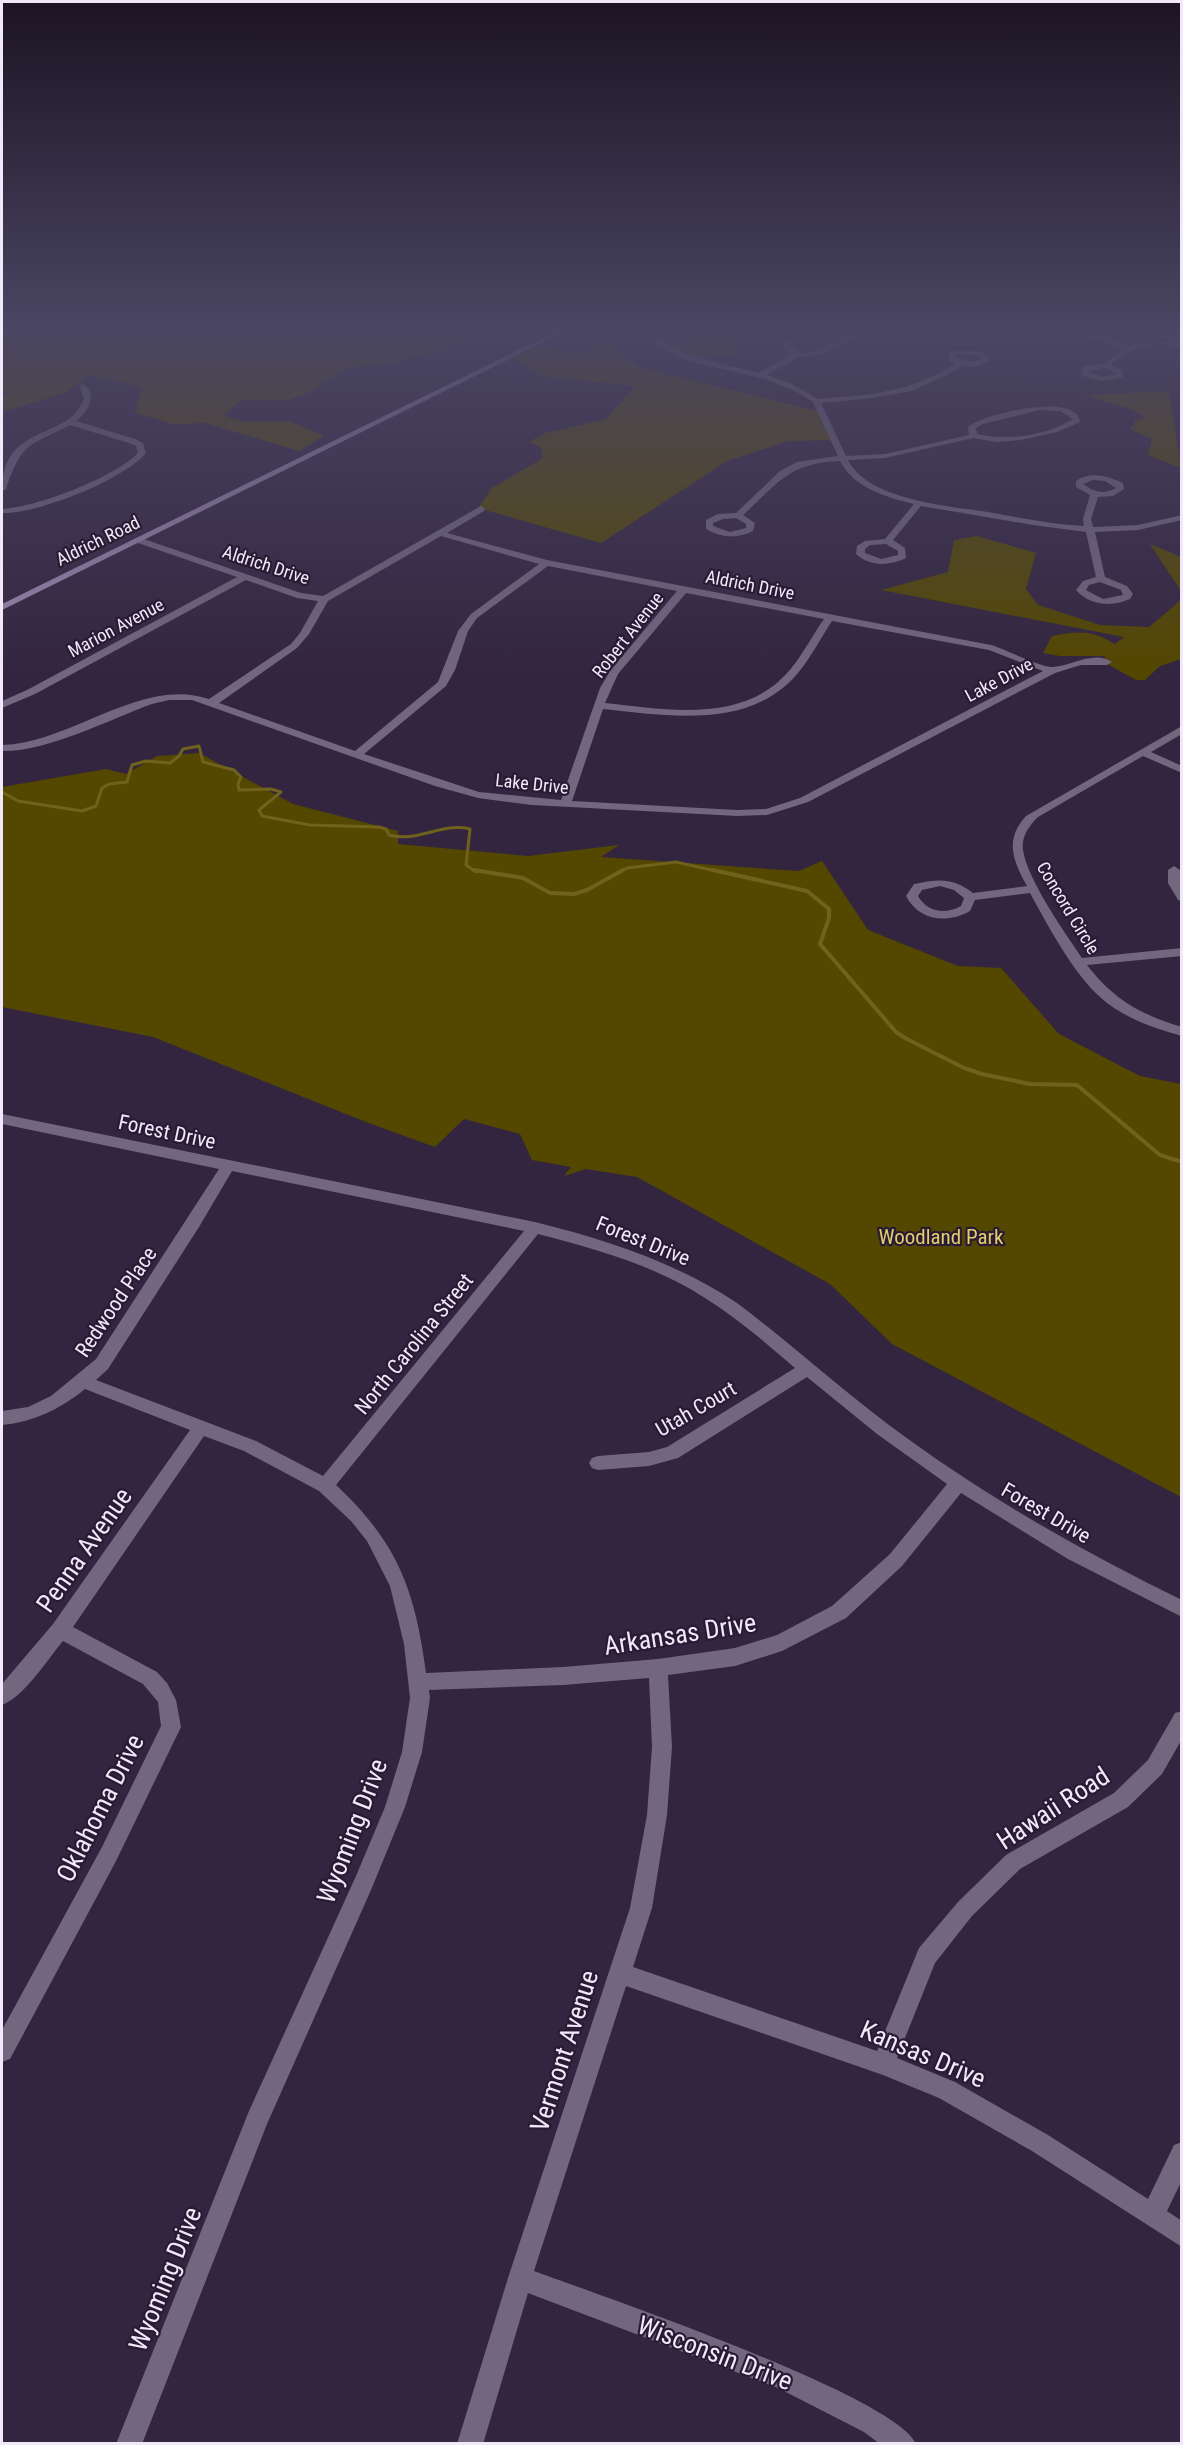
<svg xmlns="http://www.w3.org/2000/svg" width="1183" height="2445" font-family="'Roboto Condensed',sans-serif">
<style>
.green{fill:#544700}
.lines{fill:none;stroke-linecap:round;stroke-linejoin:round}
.stream-far1{stroke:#70621c;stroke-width:3}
.stream{stroke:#70621c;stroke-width:4}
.minor{fill:#73667f;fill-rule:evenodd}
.secondary{fill:#9b87ad;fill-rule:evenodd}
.labels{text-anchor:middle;stroke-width:4.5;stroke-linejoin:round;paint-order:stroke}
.far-street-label{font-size:18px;fill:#f1e8f9;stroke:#291b34}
.street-label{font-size:21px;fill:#f1e8f9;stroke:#291b34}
.park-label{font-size:21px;fill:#e3ce6e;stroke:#291b34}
.near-street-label{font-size:26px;fill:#f1e8f9;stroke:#291b34}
</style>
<rect width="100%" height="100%" fill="#33253f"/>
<path class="green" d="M 2,330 L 475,330 L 456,336 L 470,340 L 443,350 L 378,366 L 348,367 L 307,393 L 289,400 L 242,400 L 223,415 L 241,421 L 289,421 L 324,436 L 299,451 L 205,423 L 173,424 L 135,413 L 142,387 L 88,375 L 67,392 L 2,412 L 2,396 L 8,392 L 2,390 Z
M 722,330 L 759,330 L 740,341 L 735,354 L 692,360 L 663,346 L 696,340 Z
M 605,340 L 641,368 L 821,412 L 833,440 L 788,441 L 727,461 L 601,543 L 478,508 L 492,488 L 543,458 L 541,448 L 529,442 L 545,433 L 606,419 L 635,386 L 540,376 L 511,356 L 536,344 L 580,354 Z
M 1169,391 L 1181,468 L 1148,455 L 1152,439 L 1130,429 L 1135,421 L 1145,417 C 1127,404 1106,404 1085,395 Z
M 977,536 L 1036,553 L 1026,589 L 1038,605 L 1100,625 L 1149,627 L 1181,600 L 1181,659 L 1160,666 L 1145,680 L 1136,680 L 1109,665 L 1104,656 L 1060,656 L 1043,653 L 1052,636 C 1078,631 1091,630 1115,644 L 1124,637 L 881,590 L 948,572 L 954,540 Z
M 1150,544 L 1181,557 L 1181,591 Z
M 199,753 L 293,804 L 398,831 L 398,844 L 528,856 L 619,845 L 601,857 L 799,871 L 822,861 L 868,930 L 958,966 L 1001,968 L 1059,1034 L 1140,1076 L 1181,1084 L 1181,1497 L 892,1344 L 830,1284 L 637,1177 L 586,1169 L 564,1176 L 571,1167 L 532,1160 L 520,1134 L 464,1119 L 435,1147 L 366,1122 L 153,1037 L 2,1007 L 2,787 L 106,769 L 126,774 L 157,756 Z"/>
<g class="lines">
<path class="stream-far1" d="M 2,792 L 18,801 L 82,811 L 96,806 L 102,788 L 109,784 L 127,782 L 132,765 L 146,761 L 170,763 L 179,756 L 183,749 L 199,746 L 203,762 L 234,770 L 241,777 L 238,784 L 239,790 L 271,789 L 281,792 L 259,810 L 262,816 L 310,825 L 379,827 L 386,829 L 389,835 C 417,843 442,822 470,829 L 466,865 L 476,872
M 620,872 L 627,868 L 676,862 L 720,872"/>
<path class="stream" d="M 474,870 L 523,878 L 550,893 L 574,894 L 587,890 L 623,870
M 713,870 L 807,891 L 829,909 L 829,918 L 820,944 L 896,1032 L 905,1038 L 964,1068 L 982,1074 L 1030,1084 L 1077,1085 L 1160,1155 L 1182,1162"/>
<path class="minor" d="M 631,330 L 644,331 L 691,356 L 759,373 L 791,354 L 782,346 L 783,343 L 804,330 L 812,330 L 790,346 L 802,353 C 828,352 847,330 864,330 L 837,349 L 812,357 L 798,357 L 767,375 L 790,383 L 818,399 L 873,394 L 906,387 L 940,373 L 955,364 L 948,359 L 951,351 L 978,351 L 990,357 L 990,361 L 974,367 L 962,366 L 945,376 L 911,391 L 873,398 L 821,403 L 846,456 L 885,454 L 969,435 L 968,427 C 983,414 1077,391 1080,422 L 1057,432 L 1021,440 L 997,442 L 973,438 L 885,458 L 848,460 C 868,500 948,506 988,512 C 1020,518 1052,524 1084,526 L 1083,519 L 1090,495 L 1076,487 L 1076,481 C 1091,471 1107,476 1123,483 L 1124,489 L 1113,496 L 1098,497 L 1091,519 L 1093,527 L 1138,525 L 1182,515 L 1182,520 L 1138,530 L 1095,532 L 1105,577 L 1127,586 L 1133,594 L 1130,599 C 1112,607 1090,606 1076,590 L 1083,581 L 1096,577 L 1086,532 L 1033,525 L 921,506 L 893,540 L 905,548 L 906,558 C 890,566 870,567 856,554 L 857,546 L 865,541 L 885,539 L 914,504 C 886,497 854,488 840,461 C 789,463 779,482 743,515 L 755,523 L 753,531 C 738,539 721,538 706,529 L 706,520 L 718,514 L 736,513 L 780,471 L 797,462 L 838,456 L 813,402 L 799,393 L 768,380 L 685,360 ZM 963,354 L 976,355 L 982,359 L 970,362 L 956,358 L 957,355 ZM 1040,410 L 1060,411 L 1073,419 C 1046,436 1007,441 977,434 L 976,428 L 983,424 ZM 1093,480 L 1105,481 L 1116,488 C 1104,495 1094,492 1083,484 ZM 736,518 L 746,524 L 746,528 L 730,532 L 713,526 L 713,523 L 723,519 ZM 886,544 L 898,551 L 898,555 L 881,559 L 865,553 L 865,549 L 870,545 ZM 1100,582 L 1121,590 L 1123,595 L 1103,599 L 1086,590 L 1089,585 Z
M 1069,330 L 1099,334 L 1130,345 L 1150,342 L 1172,342 L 1160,330 L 1167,330 L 1182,342 L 1182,349 C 1161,338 1125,348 1111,365 L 1120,368 L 1123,377 C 1108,382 1095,382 1081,374 L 1082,366 L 1104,364 L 1123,348 ZM 1105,368 L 1116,374 L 1101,377 L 1088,371 Z
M 83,384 C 99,394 88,412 76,421 L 135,439 L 143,443 L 146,453 C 124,480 37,514 2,513 L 2,509 C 37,507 113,478 138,453 L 136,446 L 129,443 L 70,425 C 29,446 22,442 6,489 L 2,491 C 2,421 70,442 84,398 L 79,386 Z
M 481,506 L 485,509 L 484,511 L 447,533 L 547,560 L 991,645 C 1005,649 1042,668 1053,667 C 1071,666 1095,650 1112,662 L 1107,665 L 1081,665 L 1055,673 L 808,802 L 767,815 L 737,816 L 532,805 L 478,798 L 435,786 L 192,700 L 169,700 L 152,704 C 108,720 47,752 2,751 L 2,745 C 71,743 142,676 209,699 L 291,644 L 300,633 L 318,601 L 297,598 L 246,580 L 35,694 L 2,708 L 2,701 L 27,690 L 237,577 L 135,542 L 135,538 L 141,538 L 301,593 L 323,596 ZM 441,536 L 539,564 L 471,614 L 458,631 L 438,682 L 355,751 L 219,703 L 297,648 L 309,634 L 328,601 ZM 548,566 L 677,591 L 610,671 L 600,688 L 561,800 L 479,792 L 364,754 L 446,686 L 455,670 L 468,631 L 477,618 ZM 686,593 L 824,619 C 809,640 798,665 778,682 C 732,722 661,709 605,703 L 618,674 ZM 832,621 L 989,650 L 1043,671 L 800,798 L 766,809 L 737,810 L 572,801 L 603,709 C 661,715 735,728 784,687 C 805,670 818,642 832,621 Z
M 1182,726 L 1182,734 L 1151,752 L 1182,766 L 1182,773 L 1143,756 L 1038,817 C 1029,826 1021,837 1023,850 C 1027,879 1065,933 1082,958 L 1182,948 L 1182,956 L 1087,965 C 1113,999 1141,1015 1182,1027 L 1182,1036 C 1153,1028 1121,1017 1099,996 C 1073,973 1047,924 1030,893 L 975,900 L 970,911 C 947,924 919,921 906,896 L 914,884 C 937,879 953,877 973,893 L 1027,886 C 1013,861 1004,840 1026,816 ZM 940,886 L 954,890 L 964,898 L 961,906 C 945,915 927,912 918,896 L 922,890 Z
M 1174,866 L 1180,870 L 1182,901 L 1178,900 L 1168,883 L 1168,870 Z
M 2,1114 L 535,1222 C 607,1240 675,1262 737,1303 C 789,1342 837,1386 889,1425 C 980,1493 1079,1550 1182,1600 L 1182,1617 L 1068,1559 L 961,1493 L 902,1566 L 846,1618 L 782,1651 L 735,1666 L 668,1675 L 672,1747 L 667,1815 L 652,1908 L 633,1967 L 877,2051 L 919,1948 L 958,1902 L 1006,1855 L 1114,1793 L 1148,1760 L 1175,1713 L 1182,1711 L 1182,1739 L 1162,1774 L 1128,1807 L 1020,1869 L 972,1916 L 935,1963 L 897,2058 L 955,2082 L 1048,2135 L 1148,2199 L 1174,2145 L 1182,2142 L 1182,2180 L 1167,2211 L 1182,2221 L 1182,2247 L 1032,2151 L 939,2098 L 883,2075 L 626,1986 L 534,2271 C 596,2294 896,2396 916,2444 L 880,2444 L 864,2432 L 778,2388 L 528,2293 L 483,2444 L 457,2444 L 508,2278 L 630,1908 L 647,1815 L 652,1747 L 649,1678 L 563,1685 L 429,1690 L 430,1698 L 422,1752 L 405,1807 L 371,1890 L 267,2124 L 142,2444 L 116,2444 L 249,2111 L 356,1876 L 385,1807 L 402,1752 L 410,1698 L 404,1644 L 390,1586 L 367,1541 L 351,1521 L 319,1491 L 244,1451 L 204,1436 L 73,1627 L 157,1672 L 167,1683 L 176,1700 L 181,1727 L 116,1861 L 10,2059 L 2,2062 L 2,2030 L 102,1847 L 161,1726 L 158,1702 L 143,1684 L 63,1641 C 47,1660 25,1696 2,1705 L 2,1684 L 53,1624 L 190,1430 L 85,1389 C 60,1409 34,1422 2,1425 L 2,1411 L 28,1407 L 51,1396 L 96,1359 L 219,1169 L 2,1124 ZM 232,1171 L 524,1231 L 323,1476 L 256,1441 L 96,1380 L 108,1369 L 199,1227 ZM 538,1234 C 596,1249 654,1265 705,1298 C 737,1318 766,1343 795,1368 L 667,1447 L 649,1452 L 598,1456 L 592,1458 L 589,1463 L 592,1468 L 598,1470 L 649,1466 L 678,1458 L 807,1377 L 877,1434 L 947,1484 L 890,1554 L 832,1606 L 777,1635 L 735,1648 L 658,1659 L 563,1667 L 426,1673 C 415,1590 398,1543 336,1485 Z"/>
<path class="secondary" d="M 559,330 L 568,330 L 2,610 L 2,604 Z"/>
</g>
<linearGradient id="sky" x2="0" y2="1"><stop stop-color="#1c1423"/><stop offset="0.49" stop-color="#4a4663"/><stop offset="1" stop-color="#4a4663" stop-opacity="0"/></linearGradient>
<rect width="1183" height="672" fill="url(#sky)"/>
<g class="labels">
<g class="far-street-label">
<text transform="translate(98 541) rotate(-26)" y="6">Aldrich Road</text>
<text transform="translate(266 565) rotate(18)" y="6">Aldrich Drive</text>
<text transform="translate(750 585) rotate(11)" y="6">Aldrich Drive</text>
<text transform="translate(116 628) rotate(-28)" y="6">Marion Avenue</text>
<text transform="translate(628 635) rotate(-52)" y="6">Robert Avenue</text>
<text transform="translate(999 680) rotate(-28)" y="6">Lake Drive</text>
<text transform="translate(532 784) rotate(6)" y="6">Lake Drive</text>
<text transform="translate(1068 908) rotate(59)" y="6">Concord Circle</text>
</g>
<g class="street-label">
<text transform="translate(167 1132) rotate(12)" y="7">Forest Drive</text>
<text transform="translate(643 1241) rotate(22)" y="7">Forest Drive</text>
<text transform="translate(116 1302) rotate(-56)" y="7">Redwood Place</text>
<text transform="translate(414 1344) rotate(-51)" y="7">North Carolina Street</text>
<text transform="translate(696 1409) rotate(-30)" y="7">Utah Court</text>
<text transform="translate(1046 1513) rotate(30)" y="7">Forest Drive</text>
</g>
<g class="park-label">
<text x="941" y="1244">Woodland Park</text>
</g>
<g class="near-street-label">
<text transform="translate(84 1550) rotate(-55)" y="9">Penna Avenue</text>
<text transform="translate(680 1634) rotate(-9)" y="9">Arkansas Drive</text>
<text transform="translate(100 1808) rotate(-63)" y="9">Oklahoma Drive</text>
<text transform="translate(1053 1808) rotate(-33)" y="9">Hawaii Road</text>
<text transform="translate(352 1831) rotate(-69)" y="9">Wyoming Drive</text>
<text transform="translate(564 2051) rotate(-72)" y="9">Vermont Avenue</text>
<text transform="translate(923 2054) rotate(23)" y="9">Kansas Drive</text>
<text transform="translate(165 2279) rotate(-68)" y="9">Wyoming Drive</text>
<text transform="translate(715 2353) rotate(21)" y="9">Wisconsin Drive</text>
</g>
</g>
<rect width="1183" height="2445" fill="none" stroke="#f1e8f9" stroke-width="6"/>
</svg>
